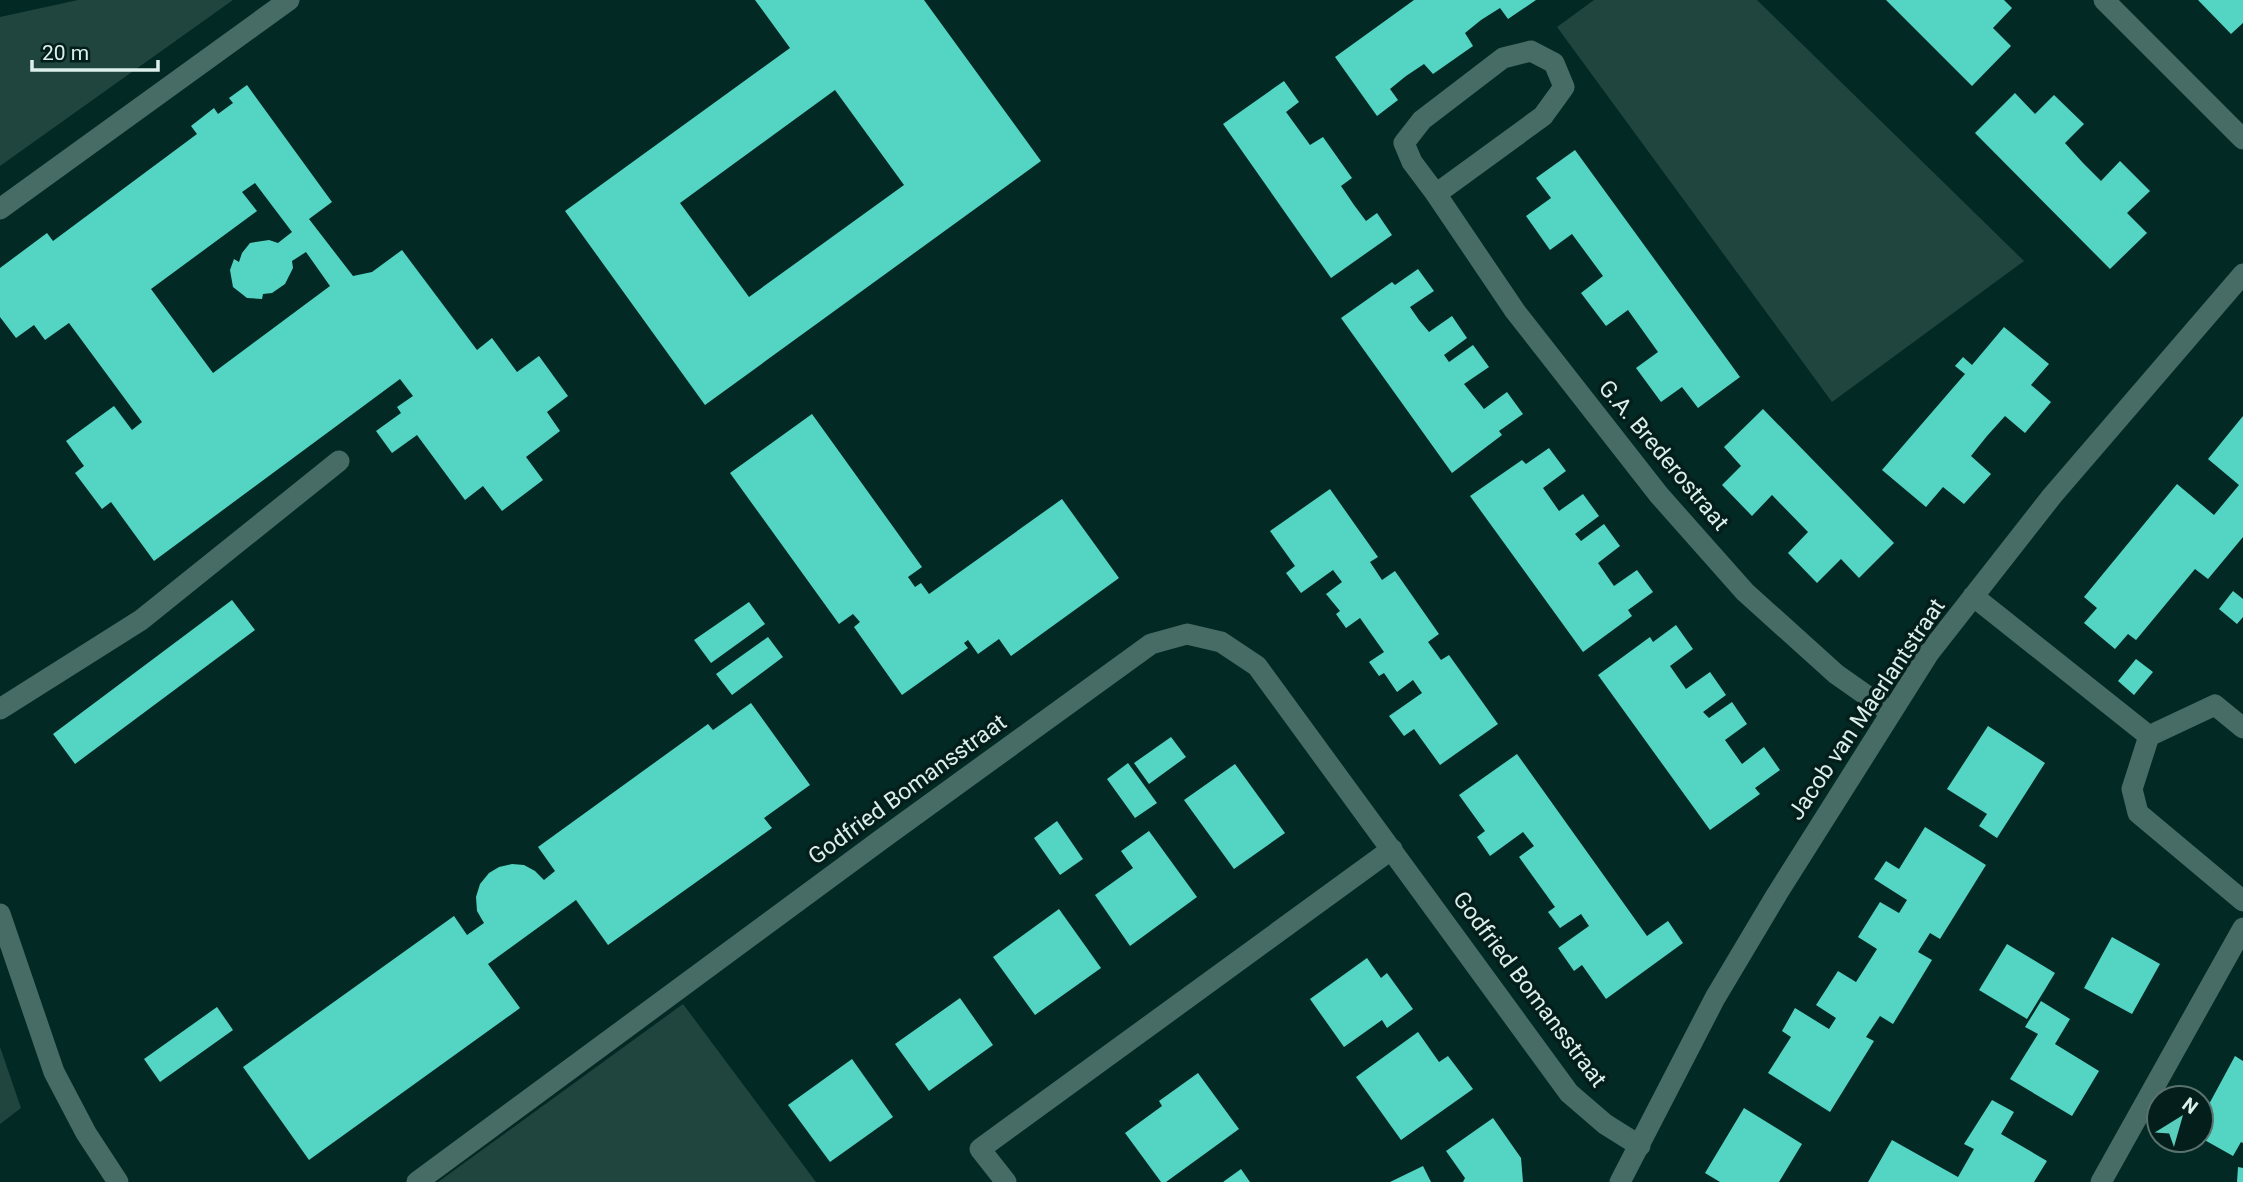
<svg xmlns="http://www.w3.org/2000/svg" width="2243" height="1182" font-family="Roboto,sans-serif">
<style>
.green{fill:#20453f}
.building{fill:#54d5c3;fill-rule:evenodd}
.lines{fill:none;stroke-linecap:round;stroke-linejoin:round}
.service{stroke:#476c65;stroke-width:21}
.minor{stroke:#476c65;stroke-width:21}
.labels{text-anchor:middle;stroke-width:7;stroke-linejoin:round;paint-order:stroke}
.street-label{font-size:23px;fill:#dcefeb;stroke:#031e1b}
</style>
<rect width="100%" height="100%" fill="#032925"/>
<path class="green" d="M 78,0 L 233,0 L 0,166 L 0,17 Z
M 1594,0 L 1757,0 L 2024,261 L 1832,402 L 1557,27 Z
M 683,1004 L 816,1182 L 438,1182 Z
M 0,1047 L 21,1108 L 0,1124 Z"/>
<path class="building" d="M 755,0 L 924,0 L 1041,161 L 705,405 L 565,211 L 790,48 ZM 835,90 L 904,185 L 749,297 L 680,203 Z
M 1414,0 L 1536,0 L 1508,19 L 1500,8 L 1481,20 L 1465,33 L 1473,46 L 1433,74 L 1424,64 L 1406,76 L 1390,89 L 1398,100 L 1377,116 L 1335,57 Z
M 1886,0 L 2004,0 L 2012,8 L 1993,28 L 2011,46 L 1972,86 Z
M 2198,0 L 2243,0 L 2243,23 L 2231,34 Z
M 1284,81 L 1299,102 L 1286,112 L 1310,145 L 1323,137 L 1352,178 L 1341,186 L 1354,205 L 1366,221 L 1377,213 L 1392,235 L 1331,278 L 1223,124 Z
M 247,85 L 332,202 L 309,219 L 353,276 L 372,272 L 402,250 L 477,350 L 492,338 L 517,372 L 539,356 L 568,396 L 547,412 L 560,431 L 526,457 L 543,480 L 502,511 L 483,486 L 465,500 L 417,435 L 392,453 L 376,431 L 401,413 L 397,407 L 413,396 L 400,379 L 154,561 L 111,502 L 102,509 L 75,473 L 84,466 L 66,441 L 114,406 L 132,430 L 142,422 L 69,323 L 45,340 L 34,325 L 16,338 L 0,317 L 0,268 L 47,233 L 53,241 L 197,134 L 191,126 L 214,108 L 218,114 L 233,103 L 229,98 ZM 255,183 L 292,232 L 278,243 L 269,240 L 250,243 L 242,253 L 239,262 L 234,259 L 230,270 L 233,287 L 247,298 L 262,299 L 263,294 L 272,293 L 285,284 L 293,268 L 292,261 L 306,252 L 330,286 L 213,373 L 151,289 L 257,211 L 242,192 Z
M 2015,93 L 2035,114 L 2054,95 L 2084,124 L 2065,143 L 2083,163 L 2101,181 L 2120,161 L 2150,191 L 2127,213 L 2147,233 L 2110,269 L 1975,133 Z
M 1575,150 L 1740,377 L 1698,408 L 1682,387 L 1661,402 L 1636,368 L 1658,352 L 1628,310 L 1606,326 L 1581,293 L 1603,276 L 1572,234 L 1550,250 L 1526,216 L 1551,198 L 1536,178 Z
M 1418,269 L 1434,291 L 1410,307 L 1419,320 L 1429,332 L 1452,316 L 1467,338 L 1444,355 L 1449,362 L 1473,345 L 1489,367 L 1464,384 L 1484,409 L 1507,392 L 1523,414 L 1499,431 L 1502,435 L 1452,473 L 1341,318 L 1392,282 L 1395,285 Z
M 2004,327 L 2049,364 L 2031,385 L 2051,402 L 2025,433 L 2005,416 L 1987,436 L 1971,456 L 1991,474 L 1964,504 L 1943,487 L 1926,507 L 1882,470 L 1965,374 L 1955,366 L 1963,357 L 1972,365 Z
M 1763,409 L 1894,543 L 1859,578 L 1841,559 L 1817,583 L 1788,553 L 1808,532 L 1772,495 L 1752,516 L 1722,485 L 1741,466 L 1724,447 Z
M 812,414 L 922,567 L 908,577 L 915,587 L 921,583 L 929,594 L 1062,499 L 1119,578 L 1011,656 L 999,639 L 978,654 L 968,640 L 964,643 L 968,648 L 902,695 L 854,627 L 860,622 L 853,614 L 839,624 L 730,473 Z
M 2243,416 L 2243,537 L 2208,579 L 2195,569 L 2136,640 L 2128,634 L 2115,649 L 2084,623 L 2097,608 L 2084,597 L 2177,484 L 2214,515 L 2239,485 L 2208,459 Z
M 1549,448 L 1566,471 L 1543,488 L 1559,511 L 1583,494 L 1599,516 L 1575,534 L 1581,541 L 1604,524 L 1620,546 L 1598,563 L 1607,576 L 1614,586 L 1637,570 L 1653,592 L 1628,610 L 1632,616 L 1583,652 L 1470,496 L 1522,460 L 1526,464 Z
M 1330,489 L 1378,557 L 1370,562 L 1382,580 L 1395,571 L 1439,634 L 1428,642 L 1441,660 L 1449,655 L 1498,724 L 1440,765 L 1414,729 L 1404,736 L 1389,716 L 1422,693 L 1413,680 L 1397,692 L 1384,673 L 1379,676 L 1369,662 L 1384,652 L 1360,618 L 1346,628 L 1336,614 L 1340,611 L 1326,594 L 1342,582 L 1333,570 L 1301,593 L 1286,573 L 1295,566 L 1270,531 Z
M 2233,591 L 2243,599 L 2243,617 L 2237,624 L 2219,609 Z
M 232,600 L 255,630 L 75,764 L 53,734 Z
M 749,602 L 765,624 L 711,663 L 694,640 Z
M 1676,625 L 1693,649 L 1670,666 L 1686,689 L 1710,672 L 1726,695 L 1703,712 L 1709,718 L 1732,702 L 1747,724 L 1725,740 L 1742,764 L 1764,747 L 1780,770 L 1755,788 L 1760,794 L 1710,830 L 1598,675 L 1650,637 L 1653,642 Z
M 768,637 L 783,657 L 732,695 L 716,674 Z
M 2136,659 L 2153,672 L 2134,695 L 2118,681 Z
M 751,703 L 810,785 L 764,818 L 772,828 L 608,945 L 576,900 L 488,964 L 520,1008 L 309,1160 L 243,1067 L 454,916 L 467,935 L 484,923 L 477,911 L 476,897 L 480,884 L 489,873 L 499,867 L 512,864 L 524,865 L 535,871 L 544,880 L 555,871 L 538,847 L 708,724 L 713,730 Z
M 1988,726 L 2045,763 L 1997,838 L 1979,826 L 1987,814 L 1947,789 Z
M 1171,737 L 1186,757 L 1149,784 L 1134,763 Z
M 1517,754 L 1647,936 L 1668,921 L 1683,943 L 1606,999 L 1582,965 L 1574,971 L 1558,948 L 1589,926 L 1581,914 L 1560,928 L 1548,912 L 1555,907 L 1519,857 L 1534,846 L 1523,832 L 1490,856 L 1477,837 L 1485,831 L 1459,795 Z
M 1128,763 L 1157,803 L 1135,818 L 1107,779 Z
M 1235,764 L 1285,833 L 1234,869 L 1184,800 Z
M 1057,821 L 1083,859 L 1060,875 L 1034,838 Z
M 1925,827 L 1986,865 L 1940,939 L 1930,933 L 1918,952 L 1932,960 L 1893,1024 L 1880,1016 L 1866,1037 L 1874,1041 L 1830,1112 L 1768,1073 L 1791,1037 L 1782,1031 L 1795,1008 L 1829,1029 L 1836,1018 L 1816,1005 L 1838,971 L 1856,982 L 1877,949 L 1858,937 L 1880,902 L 1899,913 L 1907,900 L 1874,879 L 1886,861 L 1899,869 Z
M 1149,831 L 1197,897 L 1130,946 L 1095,895 L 1133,868 L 1121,851 Z
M 1059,909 L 1101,968 L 1035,1015 L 993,957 Z
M 2112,937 L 2160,964 L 2132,1014 L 2084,988 Z
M 2007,944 L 2055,973 L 2027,1019 L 1979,990 Z
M 1367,958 L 1381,978 L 1387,973 L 1413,1009 L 1387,1028 L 1382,1020 L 1344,1047 L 1310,999 Z
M 960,998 L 993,1045 L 929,1091 L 895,1044 Z
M 2041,1001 L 2070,1019 L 2055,1044 L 2099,1071 L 2072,1116 L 2010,1079 L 2038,1034 L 2025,1027 Z
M 217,1007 L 233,1030 L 160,1082 L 144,1059 Z
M 1418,1032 L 1439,1062 L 1448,1056 L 1473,1089 L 1401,1140 L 1356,1077 Z
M 2235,1056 L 2243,1061 L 2243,1143 L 2241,1142 L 2233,1156 L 2201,1138 L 2201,1119 Z
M 852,1059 L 893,1117 L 830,1162 L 788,1105 Z
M 1198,1073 L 1239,1129 L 1166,1182 L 1161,1182 L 1125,1133 L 1162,1106 L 1159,1101 Z
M 1992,1100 L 2014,1112 L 2001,1134 L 2047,1161 L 2034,1182 L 1868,1182 L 1892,1140 L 1958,1177 L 1974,1149 L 1964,1144 Z
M 1744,1108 L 1802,1144 L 1779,1182 L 1720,1182 L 1705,1173 Z
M 1493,1118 L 1521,1158 L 1523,1182 L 1463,1182 L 1465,1178 L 1446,1151 Z
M 1423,1166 L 1431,1182 L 1390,1182 Z
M 2238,1167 L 2243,1168 L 2243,1182 L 2237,1182 Z
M 1241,1169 L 1250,1182 L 1223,1182 Z"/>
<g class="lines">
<path class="service" d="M 0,209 L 289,0
M 0,709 L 141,620 L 339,461"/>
<path class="minor" d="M 2104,0 L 2243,139
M 1436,194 L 1412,162 L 1404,143 L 1422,120 L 1503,58 L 1531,51 L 1554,63 L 1564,87 L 1543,116 L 1436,194 L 1515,311 L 1659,495 L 1745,592 L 1836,674 L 1890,712
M 1973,596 L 2149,736
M 2243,728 L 2215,705 L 2149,736 L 2132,789 L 2138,813 L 2243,901
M 0,914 L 54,1072 L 86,1133 L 118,1182
M 417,1182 L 882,839 L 1151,644 L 1187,634 L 1221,642 L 1257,666 L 1569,1093 L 1605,1124 L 1640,1146
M 1006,1182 L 980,1149 L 1392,849
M 1620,1182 L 1715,998 L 1777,894 L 1929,653 L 2052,496 L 2243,274
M 2101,1182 L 2243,928"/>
</g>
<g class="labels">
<g class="street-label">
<text transform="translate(1664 455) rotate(50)" y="8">G.A. Brederostraat</text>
<text transform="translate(1866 709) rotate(-56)" y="8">Jacob van Maerlantstraat</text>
<text transform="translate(907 789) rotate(-36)" y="8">Godfried Bomansstraat</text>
<text transform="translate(1530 989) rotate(53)" y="8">Godfried Bomansstraat</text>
</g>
</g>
<g transform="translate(2180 1119) rotate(37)"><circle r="33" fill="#031e1b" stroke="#5a726e" stroke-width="2"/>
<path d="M0-5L12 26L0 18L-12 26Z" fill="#5acebd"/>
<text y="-10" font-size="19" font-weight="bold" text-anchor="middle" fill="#dcefeb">N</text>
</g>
<path d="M32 60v10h126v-10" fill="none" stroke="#dcefeb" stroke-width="3.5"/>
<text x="42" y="60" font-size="21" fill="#dcefeb" stroke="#031e1b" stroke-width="5" paint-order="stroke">20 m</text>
</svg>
